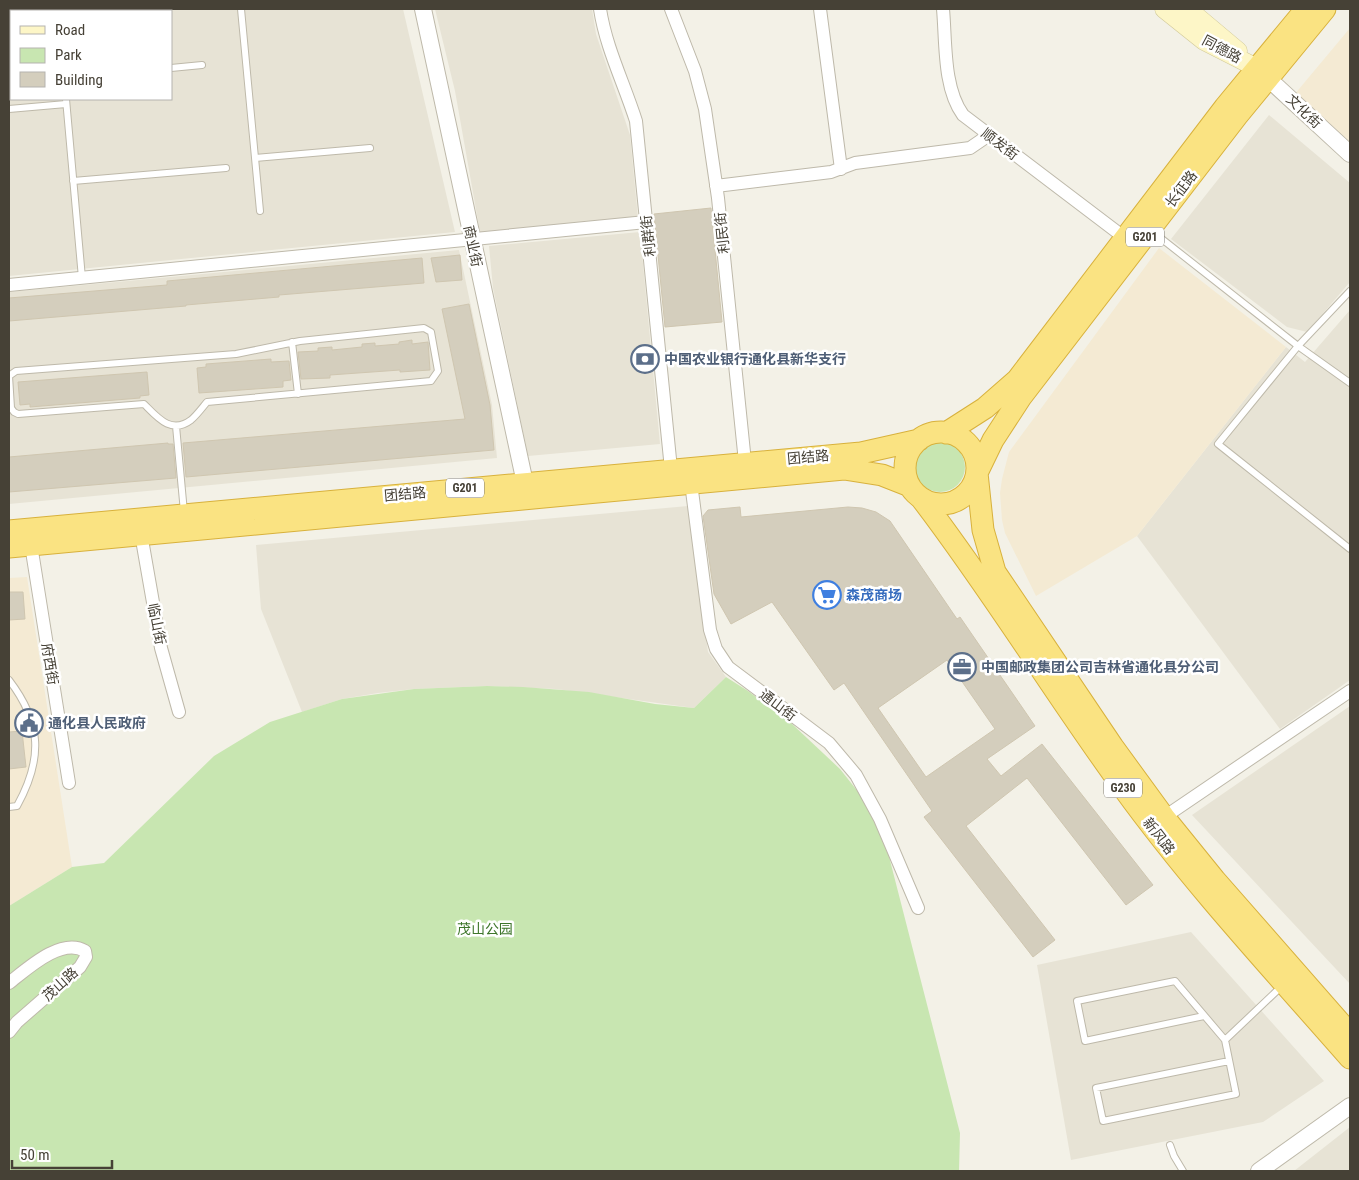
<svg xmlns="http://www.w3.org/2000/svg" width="1359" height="1180" font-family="'Roboto Condensed','Noto Sans SC',sans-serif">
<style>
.residential{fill:#e7e3d5;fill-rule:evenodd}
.commercial{fill:#f4ead3}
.green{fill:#c8e6b1}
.building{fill:#d4cebd;stroke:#cfc6b0;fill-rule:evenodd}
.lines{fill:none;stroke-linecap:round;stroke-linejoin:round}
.service-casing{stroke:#beb9aa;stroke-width:8}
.minor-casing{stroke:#beb9aa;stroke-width:14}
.tertiary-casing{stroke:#beb9aa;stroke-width:18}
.secondary-casing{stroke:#d1c998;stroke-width:19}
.trunk-casing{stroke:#d8b13c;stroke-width:23}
.service{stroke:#fff;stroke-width:6}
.minor{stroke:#fff;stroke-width:12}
.tertiary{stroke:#fff;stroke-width:16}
.secondary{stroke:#fdf6c7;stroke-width:18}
.trunk{stroke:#fae382;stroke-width:21}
.labels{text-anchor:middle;stroke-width:5;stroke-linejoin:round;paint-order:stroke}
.shield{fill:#fff;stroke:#7e7a72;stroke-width:1}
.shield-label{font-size:12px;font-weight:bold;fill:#464136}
.street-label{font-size:14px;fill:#464136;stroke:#fff}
.service-label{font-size:14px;font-weight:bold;fill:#4e5e75;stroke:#fff;text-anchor:start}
.shop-label{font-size:14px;font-weight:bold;fill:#366cbe;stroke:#fff;text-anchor:start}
.park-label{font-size:14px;fill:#3e762b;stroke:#fff}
</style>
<rect width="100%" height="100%" fill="#f3f1e7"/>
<path class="residential" d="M 9,9 L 403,9 L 455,232 L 9,276 ZM 11,11 L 171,11 L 171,99 L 11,99 Z
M 435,9 L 592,9 L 596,34 L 630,135 L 638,218 L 480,232 L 455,91 Z
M 1269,115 L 1350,183 L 1350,282 L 1307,332 L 1287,327 L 1171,239 Z
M 640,232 L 660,444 L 528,456 L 493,288 L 489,246 Z
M 459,250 L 492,405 L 497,458 L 9,504 L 9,292 Z
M 1350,310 L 1350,680 L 1280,729 L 1137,536 L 1286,347 L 1305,362 Z
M 688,506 L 708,652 L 726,677 L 694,708 L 556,689 L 486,686 L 414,689 L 378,693 L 342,699 L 302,712 L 261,609 L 256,545 Z
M 1350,706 L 1350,984 L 1192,815 Z
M 1191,932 L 1324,1081 L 1263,1122 L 1071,1160 L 1037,965 Z
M 1350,1127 L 1350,1171 L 1294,1171 Z"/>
<path class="commercial" d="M 1350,28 L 1350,145 L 1294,95 Z
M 1159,248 L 1286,347 L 1137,536 L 1036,596 L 1005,533 L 1002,520 L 1000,493 L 1002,479 L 1009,452 Z
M 27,577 L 72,867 L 9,906 L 9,578 Z"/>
<path class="green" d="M915 467a25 25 0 1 1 50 0a25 25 0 1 1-50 0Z
M 726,677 L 748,691 L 791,723 L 840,769 L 859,793 L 884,837 L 960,1133 L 959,1171 L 9,1171 L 9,906 L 72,867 L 104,863 L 214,756 L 270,722 L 342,699 L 414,689 L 487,686 L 523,687 L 589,692 L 655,704 L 694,708 Z"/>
<path class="building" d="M 711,208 L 722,322 L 665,327 L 654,214 Z
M 460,255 L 462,280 L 436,282 L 431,258 Z
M 422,258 L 424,283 L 279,295 L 279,297 L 186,305 L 186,306 L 9,321 L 9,298 L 167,285 L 167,281 Z
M 469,304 L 490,405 L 494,450 L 186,477 L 183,443 L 465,419 L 442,309 Z
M 412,340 L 412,344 L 428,342 L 430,370 L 400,372 L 400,370 L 330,375 L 330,378 L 301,379 L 298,352 L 318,351 L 318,348 L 332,347 L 332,350 L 362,347 L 362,344 L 375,343 L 375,346 L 399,344 L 399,342 Z
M 271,359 L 271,362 L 289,361 L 291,380 L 283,381 L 283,387 L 199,393 L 197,368 L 206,367 L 206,364 Z
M 147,372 L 149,395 L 140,396 L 140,398 L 30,407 L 30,404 L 20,405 L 18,382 Z
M 168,443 L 168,444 L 173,444 L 176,478 L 9,492 L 9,457 Z
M 740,507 L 741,517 L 848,507 L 862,508 L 876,512 L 890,521 L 957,619 L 960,617 L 1035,726 L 987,759 L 1001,776 L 1042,744 L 1153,885 L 1126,905 L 1027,778 L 966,826 L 1055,940 L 1033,957 L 924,817 L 932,811 L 844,683 L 834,690 L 772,602 L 731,624 L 714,594 L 703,516 L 708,510 ZM 947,660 L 995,729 L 926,777 L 878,708 Z
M 9,592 L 23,592 L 25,619 L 9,620 Z
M 22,731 L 26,767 L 9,769 L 9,732 Z"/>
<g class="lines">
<defs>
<path id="service" d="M 57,9 L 58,11
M 241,9 L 260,211
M 171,68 L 202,65
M 9,82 L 11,82
M 66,99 L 82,278
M 9,109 L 66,104
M 255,158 L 370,148
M 73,181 L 226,168
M 1153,232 L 1298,346 L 1350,383
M 1350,291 L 1298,346 L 1218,444 L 1350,549
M 424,328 L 431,332 L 438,371 L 431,381 L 207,402 C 202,408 197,415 191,420 C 171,435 157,417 144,404 L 18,414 L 14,412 L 11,408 L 9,376 L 16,371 L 236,354 L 300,341 Z
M 292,342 L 298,394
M 176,426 L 184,512
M 9,680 C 42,723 43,759 17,806 L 9,807
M 1204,1016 L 1085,1041 L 1077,1001 L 1175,981 L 1225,1040 L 1236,1094 L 1103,1121 L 1096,1088 L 1229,1061
M 1225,1040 L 1282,986
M 1170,1145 L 1174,1156 L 1183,1171"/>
<path id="minor" d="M 600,9 C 606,48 624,83 636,121 L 671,469
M 671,9 L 695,71 L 705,109 L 718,198 L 745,462
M 820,9 L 841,169
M 943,9 C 946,41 943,88 963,115 L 1125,238
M 716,186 L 831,172 L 855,163 L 970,148 L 989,135
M 9,285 L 646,222
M 691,483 L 710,630 L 716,649 L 728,667 L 829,743 L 856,775 L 880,819 L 918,908
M 141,534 L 161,648 L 179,712
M 31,545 L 69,783
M 1160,820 L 1350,691
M 9,983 C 27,969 61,937 85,951 L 86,957 L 80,967 L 17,1022 L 9,1032"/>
<path id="tertiary" d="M 423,9 L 525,483
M 1260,71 L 1350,154
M 1259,1171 L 1350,1106"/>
<path id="secondary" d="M 1164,9 L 1204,41 L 1257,68
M 1188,9 L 1238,51"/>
<path id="trunk" d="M 1325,9 L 1237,116 L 1021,397 L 993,440 L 977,473 L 983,530 L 995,572 L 1113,747 L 1164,817 L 1215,880 L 1350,1034
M905 468a36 36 0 1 1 72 0a36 36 0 1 1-72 0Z
M 946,433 L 985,408 L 1017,380 L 1225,107 L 1306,9
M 921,498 C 993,592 1054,693 1124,789 C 1193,884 1273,970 1350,1058
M 9,531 L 861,453 L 919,440
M 9,547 L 844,469 L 882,475 L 910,486"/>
</defs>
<use href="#service" class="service-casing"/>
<use href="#minor" class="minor-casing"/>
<use href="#tertiary" class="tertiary-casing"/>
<use href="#secondary" class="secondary-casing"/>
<use href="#trunk" class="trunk-casing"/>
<use href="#service" class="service"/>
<use href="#minor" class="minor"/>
<use href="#tertiary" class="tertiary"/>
<use href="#secondary" class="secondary"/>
<use href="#trunk" class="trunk"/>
</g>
<defs>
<symbol id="bank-ring" viewBox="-11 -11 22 22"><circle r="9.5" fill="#fff" stroke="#5c6f8a" stroke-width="1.5"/><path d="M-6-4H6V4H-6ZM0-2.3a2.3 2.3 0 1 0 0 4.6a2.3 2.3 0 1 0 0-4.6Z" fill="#5c6f8a"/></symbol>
<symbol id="supermarket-ring" viewBox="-11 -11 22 22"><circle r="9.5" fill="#fff" stroke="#3f7fe0" stroke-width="1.5"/><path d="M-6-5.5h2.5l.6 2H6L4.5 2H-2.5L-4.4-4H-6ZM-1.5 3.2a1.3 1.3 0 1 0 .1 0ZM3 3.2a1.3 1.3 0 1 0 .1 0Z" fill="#3f7fe0"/></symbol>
<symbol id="office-ring" viewBox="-11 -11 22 22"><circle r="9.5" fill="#fff" stroke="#5c6f8a" stroke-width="1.5"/><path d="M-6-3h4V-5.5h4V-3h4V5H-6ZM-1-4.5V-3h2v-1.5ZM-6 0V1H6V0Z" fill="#5c6f8a"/></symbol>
<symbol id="civic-ring" viewBox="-11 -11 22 22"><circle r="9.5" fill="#fff" stroke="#5c6f8a" stroke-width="1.5"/><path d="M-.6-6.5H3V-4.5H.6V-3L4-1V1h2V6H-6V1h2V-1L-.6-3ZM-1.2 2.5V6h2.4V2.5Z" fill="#5c6f8a"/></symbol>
</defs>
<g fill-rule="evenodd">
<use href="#bank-ring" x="629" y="343" width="32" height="32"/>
<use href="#supermarket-ring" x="811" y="579" width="32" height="32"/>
<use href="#office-ring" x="946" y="651" width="32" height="32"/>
<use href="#civic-ring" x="13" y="707" width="32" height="32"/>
</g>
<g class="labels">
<g class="shield">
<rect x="1126" y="227.5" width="38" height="19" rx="4"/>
<rect x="446" y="478.5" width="38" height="19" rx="4"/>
<rect x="1104" y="778.5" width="38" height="19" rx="4"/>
</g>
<g class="shield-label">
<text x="1145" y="241">G201</text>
<text x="465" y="492">G201</text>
<text x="1123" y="792">G230</text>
</g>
<g class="street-label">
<text transform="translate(1222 49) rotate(28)" y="5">同德路</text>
<text transform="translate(1304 111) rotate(43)" y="5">文化街</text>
<text transform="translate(1000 144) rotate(37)" y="5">顺发街</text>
<text transform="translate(1181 189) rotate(-53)" y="5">长征路</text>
<text transform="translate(722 233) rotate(-96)" y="5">利民街</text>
<text transform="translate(648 236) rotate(-96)" y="5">利群街</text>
<text transform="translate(473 246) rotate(78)" y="5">商业街</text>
<text transform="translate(808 457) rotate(-5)" y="5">团结路</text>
<text transform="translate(405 494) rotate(-5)" y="5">团结路</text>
<text transform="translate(157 624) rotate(79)" y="5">临山街</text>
<text transform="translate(50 664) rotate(81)" y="5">府西街</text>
<text transform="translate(778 705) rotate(37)" y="5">通山街</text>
<text transform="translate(1159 836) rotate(52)" y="5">新风路</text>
<text transform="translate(60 984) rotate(-42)" y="5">茂山路</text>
</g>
<g class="service-label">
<text x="664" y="364">中国农业银行通化县新华支行</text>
<text x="981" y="672">中国邮政集团公司吉林省通化县分公司</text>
<text x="48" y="728">通化县人民政府</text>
</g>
<g class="shop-label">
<text x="846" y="600">森茂商场</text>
</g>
<g class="park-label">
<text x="485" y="934">茂山公园</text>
</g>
</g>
<rect width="1359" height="1180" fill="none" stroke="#464136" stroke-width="20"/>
<rect x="10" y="10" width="162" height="90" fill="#ffffff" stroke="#b5b3af"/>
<rect x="20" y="26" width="25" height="8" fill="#fdf6c7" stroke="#b5b3af"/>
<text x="55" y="35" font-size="15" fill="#464136">Road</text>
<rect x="20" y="48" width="25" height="15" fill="#c8e6b1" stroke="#b5b3af"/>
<text x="55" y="60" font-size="15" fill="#464136">Park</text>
<rect x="20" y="72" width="25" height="15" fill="#d4cebd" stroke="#b5b3af"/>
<text x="55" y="85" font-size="15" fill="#464136">Building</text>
<path d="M12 1160v8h100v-8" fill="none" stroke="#464136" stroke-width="2.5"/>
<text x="20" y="1160" font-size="15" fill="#464136" stroke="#ffffff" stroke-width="4" paint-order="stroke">50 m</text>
</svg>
